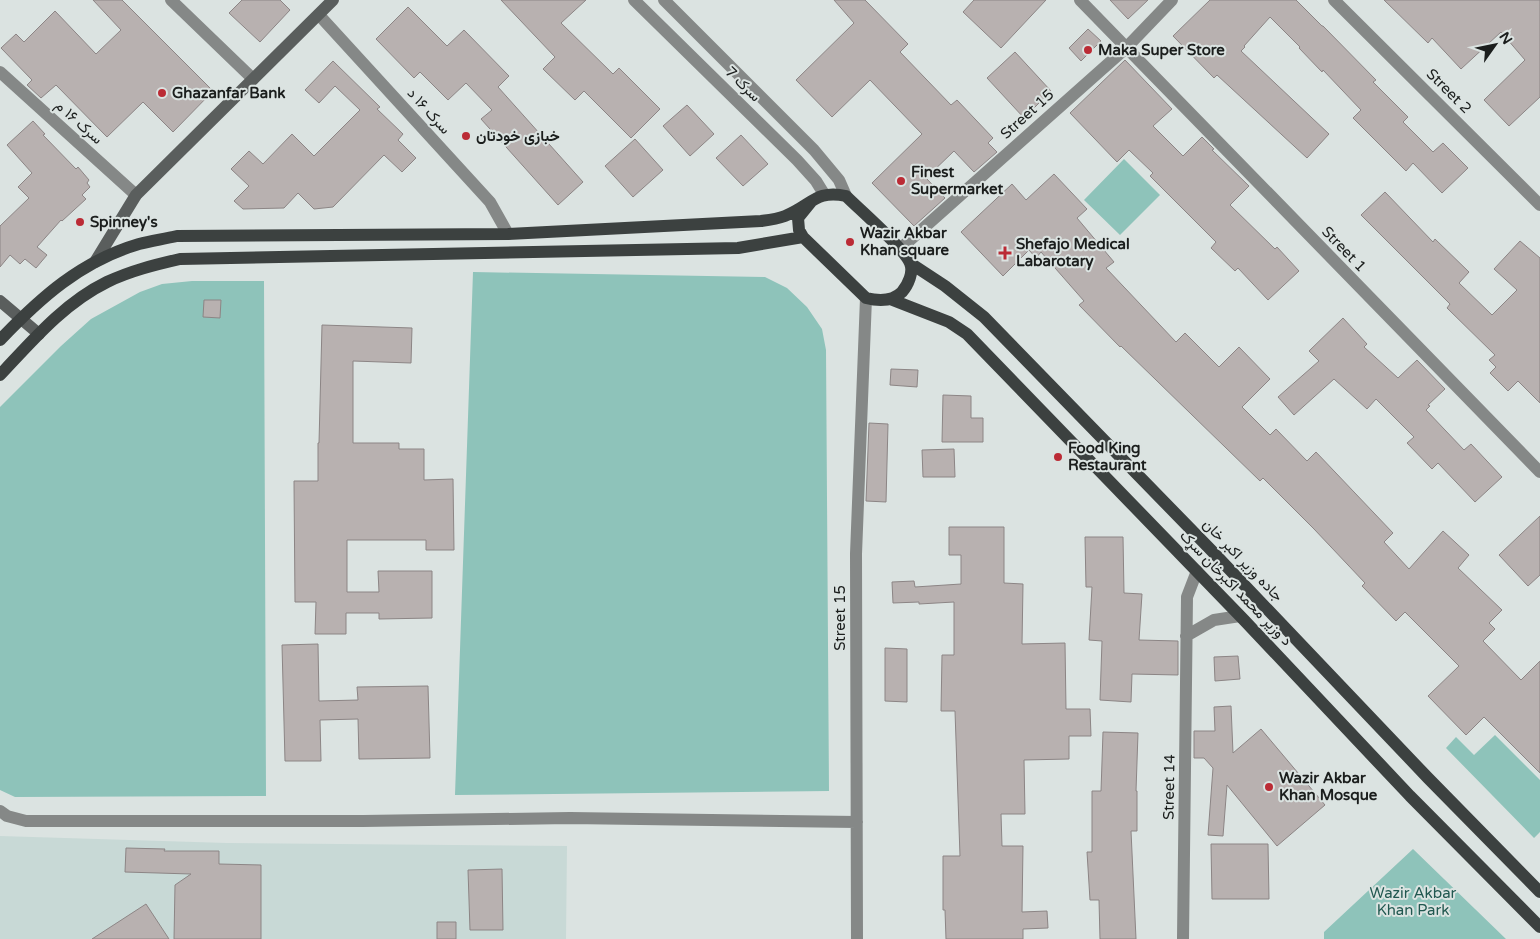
<svg xmlns="http://www.w3.org/2000/svg" width="1540" height="939" font-family="'Varela Round',Vazirmatn,sans-serif">
<style>
.built{fill:#c8d9d6}
.green{fill:#8ec3ba}
.building{fill:#b8b1b0;stroke:#8c8585}
.lines{fill:none;stroke-linecap:round;stroke-linejoin:round}
.street{stroke:#858887;stroke-width:12}
.secondary{stroke:#5a5e5d;stroke-width:12}
.primary{stroke:#3c4140;stroke-width:12}
.poi-dot{fill:#bb2b35;stroke:#dbe3e1;stroke-width:2}
.labels{text-anchor:middle;stroke-width:4;stroke-linejoin:round;paint-order:stroke}
.poi-label{font-size:15px;font-weight:bold;fill:#1b1e1d;stroke:#dbe3e1;text-anchor:start}
.street-label{font-size:15px;fill:#1b1e1d;stroke:#dbe3e1}
.park-label{font-size:15px;fill:#215850;stroke:#dbe3e1}
</style>
<rect width="100%" height="100%" fill="#dbe3e1"/>
<path class="built" d="M 0,836 L 227,843 L 567,846 L 566,939 L 0,939 Z"/>
<path class="green" d="M 1124,159 L 1160,195 L 1120,235 L 1084,200 Z
M 473,272 L 765,277 L 787,288 L 807,307 L 822,329 L 826,350 L 829,791 L 455,795 Z
M 192,281 L 264,281 L 266,796 L 15,797 L 0,790 L 0,407 L 61,346 L 91,319 L 140,292 L 162,284 Z
M 1495,735 L 1540,780 L 1540,832 L 1534,838 L 1446,748 L 1456,737 L 1474,755 Z
M 1413,849 L 1506,939 L 1324,939 L 1324,932 Z"/>
<path class="building" d="M 93,0 L 122,0 L 213,91 L 173,132 L 143,102 L 107,137 L 56,85 L 41,98 L 27,85 L 32,80 L 1,48 L 16,34 L 24,42 L 55,11 L 96,54 L 121,30 Z
M 242,0 L 280,0 L 290,10 L 260,42 L 229,13 Z
M 501,0 L 586,0 L 561,23 L 613,74 L 619,68 L 660,109 L 631,138 L 584,91 L 575,100 L 543,69 L 555,57 Z
M 834,0 L 865,0 L 908,44 L 900,52 L 951,105 L 957,100 L 993,138 L 988,143 L 997,152 L 974,172 L 954,151 L 926,178 L 945,198 L 914,226 L 872,183 L 922,134 L 870,80 L 832,117 L 796,80 L 854,23 Z
M 974,0 L 1046,0 L 1001,48 L 963,12 Z
M 1110,0 L 1148,0 L 1128,19 Z
M 1210,0 L 1296,0 L 1322,26 L 1323,26 L 1376,80 L 1373,82 L 1408,117 L 1403,122 L 1433,152 L 1443,143 L 1468,168 L 1442,193 L 1413,163 L 1406,171 L 1353,118 L 1361,110 L 1323,70 L 1322,72 L 1299,48 L 1300,47 L 1270,17 L 1244,46 L 1245,47 L 1241,51 L 1329,134 L 1307,158 L 1217,75 L 1214,78 L 1173,36 Z
M 1384,0 L 1540,0 L 1540,97 L 1509,126 L 1484,100 L 1525,60 L 1501,32 L 1461,69 L 1432,38 L 1428,43 Z
M 408,7 L 447,46 L 464,30 L 509,76 L 498,87 L 583,182 L 558,205 L 481,119 L 492,110 L 466,83 L 448,100 L 420,72 L 414,78 L 376,39 Z
M 1088,29 L 1101,41 L 1081,61 L 1069,48 Z
M 1015,52 L 1051,91 L 1024,118 L 987,78 Z
M 1125,60 L 1172,109 L 1153,126 L 1183,156 L 1202,137 L 1214,149 L 1212,150 L 1249,186 L 1230,205 L 1275,249 L 1277,247 L 1299,271 L 1268,300 L 1238,268 L 1235,271 L 1211,248 L 1216,242 L 1150,176 L 1153,173 L 1129,150 L 1117,162 L 1070,113 Z
M 333,61 L 380,107 L 377,109 L 403,134 L 398,140 L 416,158 L 402,172 L 384,155 L 333,207 L 314,209 L 298,193 L 284,208 L 243,209 L 234,201 L 249,186 L 231,169 L 249,151 L 263,164 L 292,134 L 314,156 L 360,110 L 335,86 L 319,103 L 305,90 Z
M 687,105 L 714,134 L 690,156 L 663,126 Z
M 33,121 L 45,134 L 43,135 L 76,169 L 78,167 L 89,180 L 87,183 L 90,187 L 82,195 L 86,199 L 62,221 L 61,220 L 37,247 L 47,255 L 36,268 L 25,259 L 20,264 L 10,255 L 0,267 L 0,226 L 29,198 L 18,187 L 32,173 L 7,145 Z
M 741,135 L 768,164 L 743,186 L 716,158 Z
M 635,139 L 663,170 L 633,197 L 605,166 Z
M 1054,174 L 1087,209 L 1077,218 L 1114,262 L 1106,268 L 1176,342 L 1185,333 L 1219,367 L 1239,347 L 1270,379 L 1242,407 L 1270,435 L 1276,429 L 1307,461 L 1316,452 L 1393,533 L 1384,542 L 1409,569 L 1443,531 L 1469,555 L 1458,568 L 1502,610 L 1489,623 L 1495,629 L 1483,641 L 1521,680 L 1540,661 L 1540,773 L 1484,717 L 1466,735 L 1428,696 L 1459,666 L 1405,612 L 1396,621 L 1362,586 L 1365,583 L 1314,529 L 1263,478 L 1260,481 L 1121,346 L 1120,347 L 1079,305 L 1084,301 L 1041,252 L 1036,258 L 1029,250 L 1003,276 L 961,232 L 1012,184 L 1026,200 Z
M 1385,192 L 1433,242 L 1435,239 L 1469,272 L 1459,283 L 1492,315 L 1517,290 L 1494,269 L 1520,241 L 1540,258 L 1540,403 L 1518,381 L 1508,391 L 1490,373 L 1496,367 L 1489,360 L 1495,355 L 1447,308 L 1450,304 L 1361,215 Z
M 204,300 L 221,300 L 220,318 L 203,317 Z
M 1343,318 L 1367,344 L 1364,347 L 1398,378 L 1417,360 L 1445,389 L 1428,405 L 1430,406 L 1426,410 L 1464,450 L 1471,444 L 1502,477 L 1475,502 L 1438,463 L 1432,469 L 1407,443 L 1414,437 L 1376,399 L 1367,409 L 1334,379 L 1294,415 L 1278,397 L 1319,361 L 1309,351 Z
M 322,325 L 412,328 L 411,363 L 353,361 L 353,443 L 399,443 L 399,449 L 424,449 L 424,480 L 453,479 L 454,550 L 426,550 L 426,540 L 347,540 L 347,592 L 379,592 L 378,571 L 432,571 L 432,618 L 379,619 L 379,613 L 346,613 L 346,634 L 315,634 L 316,602 L 295,602 L 294,481 L 318,481 L 318,443 L 319,443 Z
M 891,369 L 918,370 L 917,387 L 890,385 Z
M 943,395 L 971,396 L 971,418 L 983,418 L 983,442 L 942,442 Z
M 869,423 L 888,424 L 886,502 L 866,501 Z
M 954,449 L 955,477 L 923,477 L 922,450 Z
M 1540,516 L 1540,575 L 1528,586 L 1499,555 Z
M 949,527 L 1004,527 L 1004,583 L 1023,584 L 1022,644 L 1065,643 L 1066,709 L 1090,709 L 1091,736 L 1069,736 L 1069,759 L 1024,760 L 1025,814 L 1001,814 L 1002,846 L 1023,846 L 1022,912 L 1047,911 L 1048,928 L 1023,929 L 1023,939 L 946,939 L 945,910 L 943,910 L 943,856 L 960,856 L 955,711 L 941,711 L 942,655 L 954,655 L 954,602 L 919,604 L 919,602 L 893,603 L 892,582 L 914,581 L 915,587 L 961,584 L 961,555 L 949,555 Z
M 1085,537 L 1123,537 L 1124,593 L 1142,594 L 1139,640 L 1178,641 L 1178,675 L 1132,674 L 1131,702 L 1100,700 L 1102,641 L 1089,640 L 1092,587 L 1086,587 Z
M 318,644 L 319,701 L 358,700 L 357,687 L 428,686 L 430,758 L 359,759 L 358,719 L 320,720 L 321,761 L 285,761 L 282,645 Z
M 885,648 L 907,649 L 907,702 L 885,701 Z
M 1238,656 L 1240,679 L 1215,681 L 1214,657 Z
M 1231,706 L 1233,753 L 1261,729 L 1325,805 L 1277,846 L 1227,785 L 1223,836 L 1208,835 L 1213,768 L 1204,758 L 1194,758 L 1194,731 L 1215,731 L 1214,707 Z
M 1103,732 L 1138,733 L 1136,791 L 1137,791 L 1137,831 L 1131,831 L 1136,939 L 1100,939 L 1099,900 L 1090,900 L 1087,852 L 1092,852 L 1092,791 L 1101,791 Z
M 1211,844 L 1268,844 L 1269,899 L 1212,899 Z
M 126,848 L 165,849 L 164,851 L 219,851 L 219,864 L 261,865 L 261,939 L 174,939 L 175,885 L 191,874 L 125,872 Z
M 502,869 L 503,930 L 470,930 L 468,870 Z
M 146,904 L 169,939 L 92,939 Z
M 437,922 L 456,922 L 456,939 L 437,939 Z"/>
<g class="lines">
<path class="street" d="M 171,0 L 253,79
M 634,0 L 797,160 L 816,181 L 824,194
M 664,0 L 814,150 L 839,180 L 846,196
M 1080,0 L 1540,472
M 1334,0 L 1540,205
M 319,15 L 490,202 L 508,234
M 0,72 L 136,195
M 900,249 L 1126,48 L 1172,0
M 1186,636 L 1214,620 L 1240,616
M 0,811 L 7,816 L 26,821 L 363,821 L 570,818 L 857,822
M 857,939 L 856,554 L 866,298
M 1183,939 L 1187,597 L 1197,571"/>
<path class="secondary" d="M 95,262 L 136,195 L 333,0
M 0,301 L 39,334"/>
<path class="primary" d="M 910,263 L 945,286 L 984,317 L 1211,550 L 1428,778 L 1540,892
M 890,299 L 949,322 L 967,334 L 1244,620 L 1410,796 L 1540,927
M 0,340 C 40,298 81,261 139,244 C 151,241 164,239 177,236 L 508,234 L 761,221 C 769,220 777,219 785,216 C 811,206 816,189 846,196 C 860,210 904,248 910,263 C 914,272 908,285 902,292 C 892,302 878,301 866,298 L 803,237 L 799,230 L 798,218 L 811,202
M 0,375 C 32,341 64,303 107,282 C 130,271 154,265 180,259 L 738,248 L 803,237"/>
</g>
<g class="poi-dot">
<circle cx="1088" cy="50" r="5"/>
<circle cx="162" cy="93" r="5"/>
<circle cx="466" cy="136" r="5"/>
<circle cx="901" cy="181" r="5"/>
<circle cx="80" cy="222" r="5"/>
<circle cx="850" cy="242" r="5"/>
<path d="M1002.5 245.5h5v5h5v5h-5v5h-5v-5h-5v-5h5z"/>
<circle cx="1058" cy="457" r="5"/>
<circle cx="1269" cy="787" r="5"/>
</g>
<g class="labels">
<g class="poi-label">
<text x="1098" y="55">Maka Super Store</text>
<text x="172" y="98">Ghazanfar Bank</text>
<text x="476" y="141">خبازی خودتان</text>
<text x="911" y="177">Finest<tspan x="911" dy="17">Supermarket</tspan></text>
<text x="90" y="227">Spinney's</text>
<text x="860" y="238">Wazir Akbar<tspan x="860" dy="17">Khan square</tspan></text>
<text x="1016" y="249">Shefajo Medical<tspan x="1016" dy="17">Labarotary</tspan></text>
<text x="1068" y="453">Food King<tspan x="1068" dy="17">Restaurant</tspan></text>
<text x="1279" y="783">Wazir Akbar<tspan x="1279" dy="17">Khan Mosque</tspan></text>
</g>
<g class="street-label">
<text transform="translate(743 84) rotate(44)" y="5">سرک 7</text>
<text transform="translate(1449 91) rotate(45)" y="5">Street 2</text>
<text transform="translate(429 111) rotate(48)" y="5">سرک ۱۶ د</text>
<text transform="translate(1027 114) rotate(-42)" y="5">Street 15</text>
<text transform="translate(79 122) rotate(42)" y="5">سرک ۱۶ م</text>
<text transform="translate(1344 249) rotate(46)" y="5">Street 1</text>
<text transform="translate(1243 560) rotate(46)" y="5">جاده وزیر اکبر خان</text>
<text transform="translate(1236 588) rotate(46)" y="5">د وزیر محمد اکبرخان سړک</text>
<text transform="translate(840 618) rotate(-90)" y="5">Street 15</text>
<text transform="translate(1169 787) rotate(-89)" y="5">Street 14</text>
</g>
<g class="park-label">
<text x="1413" y="898">Wazir Akbar<tspan x="1413" dy="17">Khan Park</tspan></text>
</g>
</g>
<g transform="translate(1495 45) rotate(57)" stroke="#dbe3e1" stroke-width="4" paint-order="stroke">
<path d="M0-4L9 19L0 12L-9 19Z" fill="#1b1e1d"/>
<text y="-8" font-size="14" font-weight="bold" text-anchor="middle" fill="#1b1e1d">N</text>
</g>
</svg>
